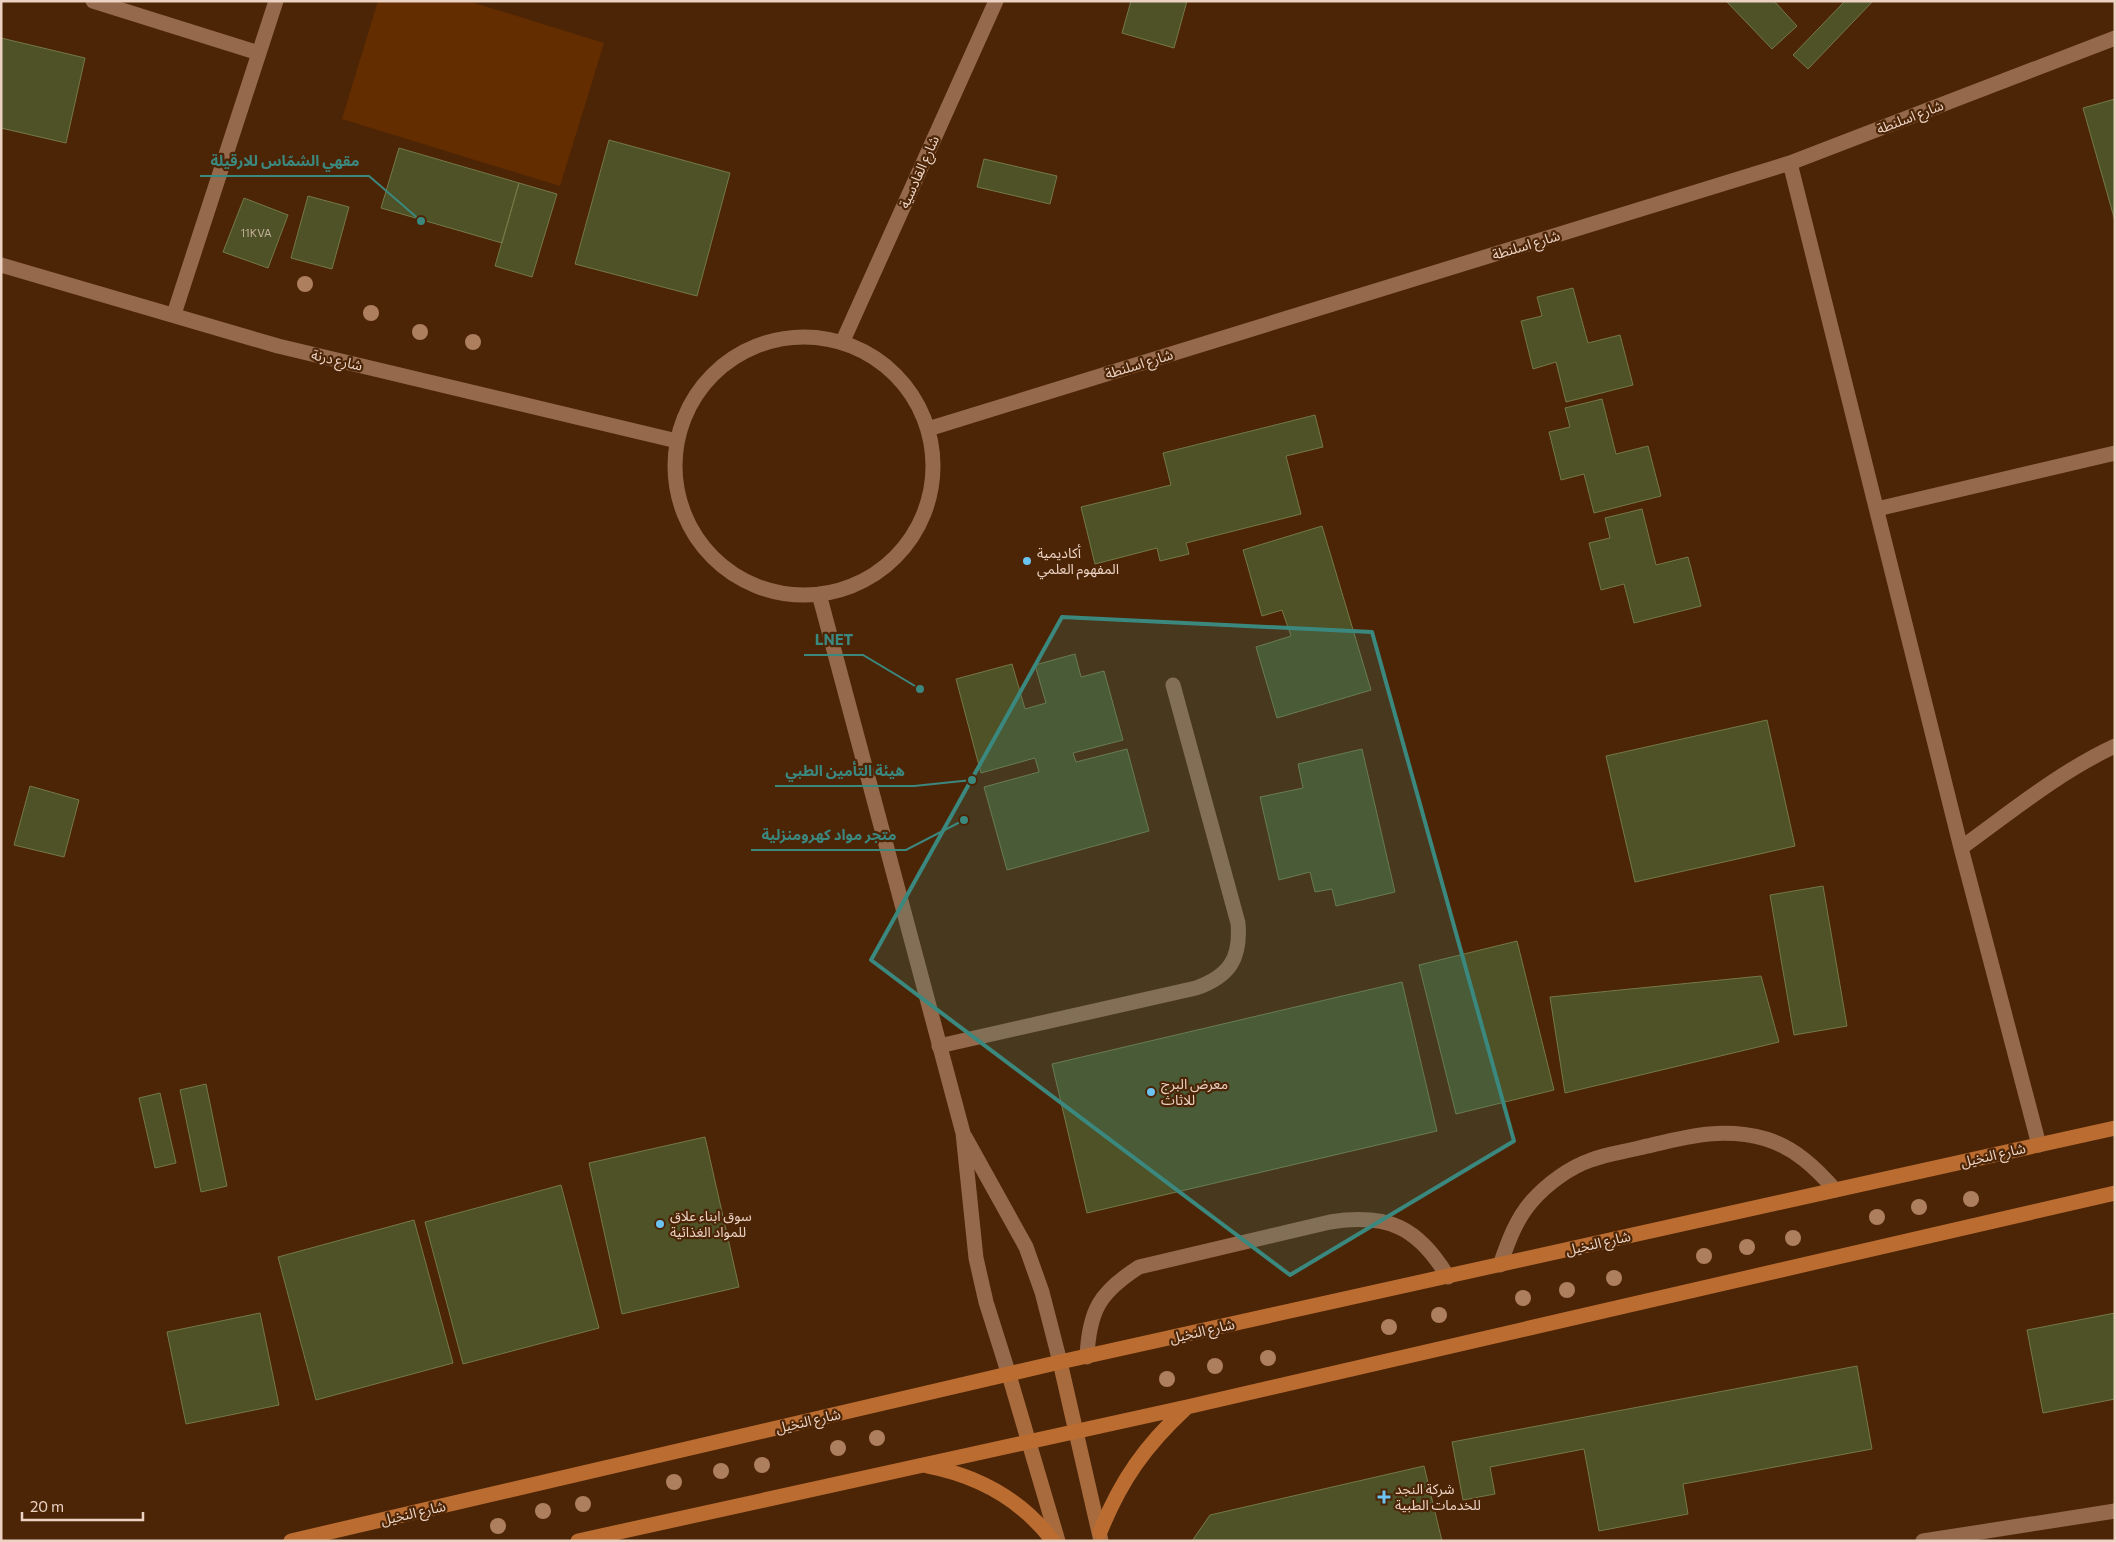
<svg xmlns="http://www.w3.org/2000/svg" width="2116" height="1542" font-family="Commissioner,'Noto Sans Arabic',sans-serif">
<style>
.green{fill:#642d00}
.building{fill:#4e5226;stroke:#747948}
.lines{fill:none;stroke-linecap:round;stroke-linejoin:round}
.lane{stroke:#95694c;stroke-width:15}
.street{stroke:#95694c;stroke-width:15}
.secondary{stroke:#a86b3e;stroke-width:15}
.primary{stroke:#bb6d31;stroke-width:15}
.tree{fill:#ae7f5e}
.marked{fill:#3b887f;fill-opacity:0.2;stroke:#3b887f;stroke-width:4;stroke-linejoin:round}
.poi-dot{fill:#6ac3f1;stroke:#4c2507;stroke-width:2}
.labels{text-anchor:middle;stroke-width:4.5;stroke-linejoin:round;paint-order:stroke}
.number-label{font-size:11px;fill:#c4b29c}
.street-label{font-size:14px;fill:#ebd2c3;stroke:#4c2507}
.poi-label{font-size:14px;fill:#ebd2c3;stroke:#4c2507;text-anchor:start}
.leader{fill:none;stroke:#3b887f;stroke-width:2}
.callout-dot{fill:#3b887f;stroke:#4c2507;stroke-width:2}
.callout-label{font-size:15px;text-anchor:middle;font-weight:bold;fill:#3b887f;stroke:#4c2507;stroke-width:4.5;stroke-linejoin:round;paint-order:stroke}
</style>
<rect width="100%" height="100%" fill="#4c2507"/>
<path class="green" d="M 378,1 L 468,1 L 604,43 L 560,186 L 342,119 Z"/>
<path class="building" d="M 1131,1 L 1187,1 L 1174,48 L 1122,33 Z
M 1726,1 L 1774,1 L 1797,26 L 1772,49 Z
M 1845,1 L 1873,1 L 1808,69 L 1793,55 Z
M 1,38 L 85,58 L 66,143 L 1,128 Z
M 2115,99 L 2115,221 L 2083,108 Z
M 609,140 L 730,173 L 697,296 L 575,264 Z
M 399,148 L 519,183 L 502,243 L 381,208 Z
M 984,159 L 1057,176 L 1050,204 L 977,187 Z
M 519,183 L 557,194 L 532,277 L 495,266 Z
M 308,196 L 349,207 L 332,269 L 291,258 Z
M 244,198 L 288,215 L 268,268 L 223,252 Z
M 1573,288 L 1588,343 L 1620,335 L 1633,385 L 1566,402 L 1556,362 L 1533,369 L 1521,321 L 1542,316 L 1537,297 Z
M 1602,399 L 1616,454 L 1648,446 L 1661,496 L 1594,513 L 1584,474 L 1561,480 L 1549,432 L 1570,427 L 1565,408 Z
M 1315,415 L 1323,447 L 1286,456 L 1301,514 L 1186,543 L 1189,554 L 1160,561 L 1157,548 L 1095,564 L 1081,507 L 1171,485 L 1163,453 Z
M 1642,509 L 1656,565 L 1688,557 L 1701,606 L 1634,623 L 1624,584 L 1601,590 L 1589,543 L 1610,538 L 1605,518 Z
M 1322,526 L 1371,690 L 1277,718 L 1256,647 L 1291,636 L 1282,610 L 1262,616 L 1243,550 Z
M 1075,654 L 1081,677 L 1104,671 L 1123,740 L 1073,753 L 1076,762 L 1127,749 L 1149,831 L 1007,870 L 984,787 L 1039,772 L 1035,758 L 981,773 L 956,679 L 1012,664 L 1025,709 L 1046,703 L 1035,665 Z
M 1767,720 L 1795,846 L 1635,882 L 1606,756 Z
M 1362,749 L 1395,892 L 1336,906 L 1332,889 L 1315,892 L 1310,872 L 1279,880 L 1260,797 L 1303,788 L 1298,764 Z
M 30,786 L 79,800 L 64,857 L 14,845 Z
M 1823,886 L 1847,1026 L 1794,1035 L 1770,895 Z
M 1517,941 L 1554,1090 L 1456,1114 L 1419,965 Z
M 1761,976 L 1779,1042 L 1565,1093 L 1550,997 Z
M 1402,982 L 1437,1131 L 1087,1213 L 1052,1064 Z
M 206,1084 L 227,1186 L 201,1192 L 180,1090 Z
M 160,1093 L 176,1163 L 155,1168 L 139,1098 Z
M 705,1137 L 739,1287 L 622,1314 L 589,1163 Z
M 561,1185 L 599,1328 L 463,1364 L 425,1222 Z
M 414,1220 L 453,1363 L 316,1400 L 278,1257 Z
M 260,1313 L 279,1405 L 186,1424 L 167,1332 Z
M 2115,1313 L 2115,1399 L 2043,1413 L 2027,1330 Z
M 1857,1366 L 1872,1449 L 1683,1484 L 1688,1514 L 1599,1531 L 1584,1449 L 1490,1467 L 1495,1494 L 1463,1500 L 1452,1442 Z
M 1424,1466 L 1442,1541 L 1192,1541 L 1210,1515 Z"/>
<g class="lines">
<path class="lane" d="M 939,1046 L 1196,988 C 1230,976 1241,958 1238,923 L 1173,685
M 1500,1265 C 1508,1242 1516,1219 1532,1201 C 1547,1184 1570,1167 1591,1160 C 1606,1154 1623,1152 1639,1148 C 1683,1138 1720,1126 1766,1139 C 1795,1148 1816,1168 1835,1190
M 1087,1357 C 1089,1310 1100,1292 1139,1267 L 1330,1222 C 1388,1213 1418,1227 1448,1277"/>
<path class="street" d="M 93,1 L 259,53
M 1790,163 L 1961,848 L 2039,1145
M 1,265 L 278,346 L 677,441
M 174,314 L 276,1
M675 466a129 129 0 1 1 258 0a129 129 0 1 1-258 0Z
M 842,343 L 996,1
M 928,429 L 1790,163 L 2115,38
M 1877,509 L 2115,453
M 819,594 L 963,1133 L 976,1258 L 986,1302 L 1009,1375
M 1961,848 C 2011,812 2059,772 2115,746
M 965,1137 L 1026,1247 L 1042,1292 L 1060,1362
M 1923,1541 L 2115,1511"/>
<path class="secondary" d="M 1060,1362 L 1101,1541
M 1009,1375 L 1058,1541"/>
<path class="primary" d="M 927,1466 C 979,1476 1021,1499 1053,1541
M 1100,1532 C 1121,1480 1145,1446 1186,1408
M 291,1541 L 1060,1362 L 2115,1128
M 578,1541 L 1187,1407 L 2115,1193"/>
</g>
<g class="tree">
<circle cx="305" cy="284" r="8"/>
<circle cx="371" cy="313" r="8"/>
<circle cx="420" cy="332" r="8"/>
<circle cx="473" cy="342" r="8"/>
<circle cx="1971" cy="1199" r="8"/>
<circle cx="1919" cy="1207" r="8"/>
<circle cx="1877" cy="1217" r="8"/>
<circle cx="1793" cy="1238" r="8"/>
<circle cx="1747" cy="1247" r="8"/>
<circle cx="1704" cy="1256" r="8"/>
<circle cx="1614" cy="1278" r="8"/>
<circle cx="1567" cy="1290" r="8"/>
<circle cx="1523" cy="1298" r="8"/>
<circle cx="1439" cy="1315" r="8"/>
<circle cx="1389" cy="1327" r="8"/>
<circle cx="1268" cy="1358" r="8"/>
<circle cx="1215" cy="1366" r="8"/>
<circle cx="1167" cy="1379" r="8"/>
<circle cx="877" cy="1438" r="8"/>
<circle cx="838" cy="1448" r="8"/>
<circle cx="762" cy="1465" r="8"/>
<circle cx="721" cy="1471" r="8"/>
<circle cx="674" cy="1482" r="8"/>
<circle cx="583" cy="1504" r="8"/>
<circle cx="543" cy="1511" r="8"/>
<circle cx="498" cy="1526" r="8"/>
</g>
<path class="marked" d="M 1062,617 L 1372,632 L 1514,1141 L 1290,1275 L 871,960 Z"/>
<g class="poi-dot">
<circle cx="1027" cy="561" r="5"/>
<circle cx="1151" cy="1092" r="5"/>
<circle cx="660" cy="1224" r="5"/>
<path d="M1381.5 1489.5h5v5h5v5h-5v5h-5v-5h-5v-5h5z"/>
</g>
<g class="labels">
<g class="number-label">
<text x="256" y="237">11KVA</text>
</g>
<g class="street-label">
<text transform="translate(1910 117) rotate(-21)" y="5">شارع اسلنطة</text>
<text transform="translate(919 172) rotate(-66)" y="5">شارع القادسية</text>
<text transform="translate(1526 245) rotate(-17)" y="5">شارع اسلنطة</text>
<text transform="translate(337 360) rotate(13)" y="5">شارع درنة</text>
<text transform="translate(1139 364) rotate(-17)" y="5">شارع اسلنطة</text>
<text transform="translate(1993 1155) rotate(-13)" y="5">شارع النخيل</text>
<text transform="translate(1598 1243) rotate(-13)" y="5">شارع النخيل</text>
<text transform="translate(1202 1331) rotate(-13)" y="5">شارع النخيل</text>
<text transform="translate(808 1421) rotate(-13)" y="5">شارع النخيل</text>
<text transform="translate(413 1513) rotate(-13)" y="5">شارع النخيل</text>
</g>
<g class="poi-label">
<text x="1037" y="558">أكاديمية<tspan x="1037" dy="16">المفهوم العلمي</tspan></text>
<text x="1161" y="1089">معرض البرج<tspan x="1161" dy="16">للاثاث</tspan></text>
<text x="670" y="1221">سوق ابناء علاق<tspan x="670" dy="16">للمواد الغذائية</tspan></text>
<text x="1395" y="1494">شركة النجد<tspan x="1395" dy="16">للخدمات الطبية</tspan></text>
</g>
</g>
<path class="leader" d="M421 221L369 176H200M920 689L863 655H804M972 780L914 786H775M964 820L906 850H751"/>
<g class="callout-dot">
<circle cx="421" cy="221" r="5"/>
<circle cx="920" cy="689" r="5"/>
<circle cx="972" cy="780" r="5"/>
<circle cx="964" cy="820" r="5"/>
</g>
<g class="callout-label">
<text x="285" y="166">مقهي الشمّاس للارقيلة</text>
<text x="834" y="645">LNET</text>
<text x="845" y="776">هيئة التأمين الطبي</text>
<text x="829" y="840">متجر مواد كهرومنزلية</text>
</g>
<rect width="2116" height="1542" fill="none" stroke="#ebd2c3" stroke-width="5"/>
<path d="M22 1512v8h121v-8" fill="none" stroke="#ebd2c3" stroke-width="2.5"/>
<text x="30" y="1512" font-size="15" fill="#ebd2c3" stroke="#4c2507" stroke-width="4" paint-order="stroke">20 m</text>
</svg>
